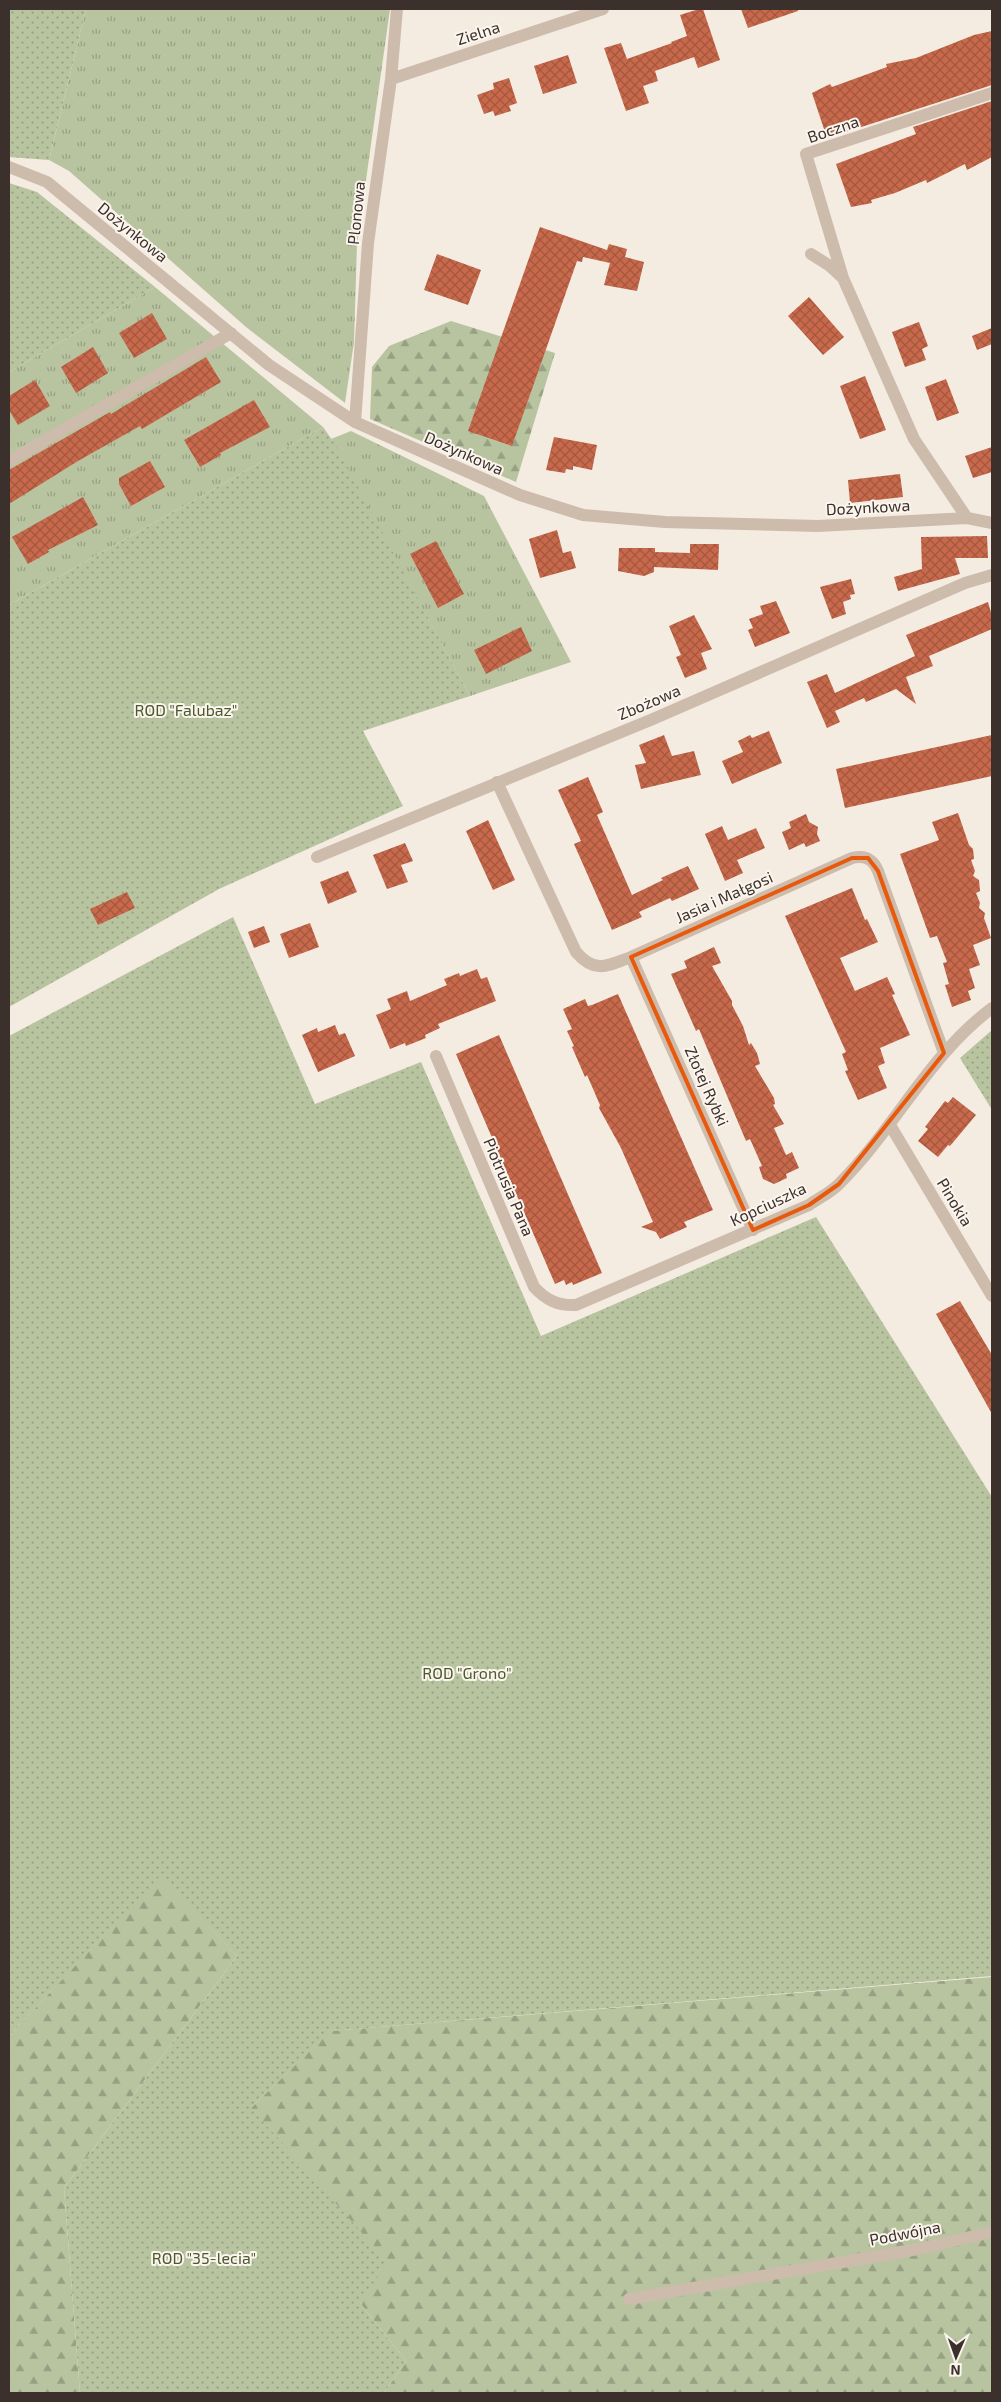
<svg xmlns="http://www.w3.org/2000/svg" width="1001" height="2402" font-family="'Exo 2',sans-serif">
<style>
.grass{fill:url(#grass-tufts)}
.forest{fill:url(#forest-firs)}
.garden{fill:url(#garden-dots)}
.building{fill:url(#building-cross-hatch)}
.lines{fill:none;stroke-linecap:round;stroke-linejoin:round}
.street{stroke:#cdbbac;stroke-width:12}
.marked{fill:none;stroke:#e8590c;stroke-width:4;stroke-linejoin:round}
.labels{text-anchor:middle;stroke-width:4;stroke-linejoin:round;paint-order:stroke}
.street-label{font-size:16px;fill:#3b302b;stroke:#fbf5ee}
.park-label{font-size:16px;fill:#4a5a2e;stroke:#fbf5ee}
</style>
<defs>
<pattern id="grass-tufts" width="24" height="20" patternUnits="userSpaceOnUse" patternTransform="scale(1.25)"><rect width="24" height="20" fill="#b8c4a0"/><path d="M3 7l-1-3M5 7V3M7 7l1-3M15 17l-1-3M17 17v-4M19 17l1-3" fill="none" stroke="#97a083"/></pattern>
<pattern id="forest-firs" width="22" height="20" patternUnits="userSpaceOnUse" patternTransform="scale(1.25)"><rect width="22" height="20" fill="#b8c4a0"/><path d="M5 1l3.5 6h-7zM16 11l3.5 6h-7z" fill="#97a083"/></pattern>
<pattern id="garden-dots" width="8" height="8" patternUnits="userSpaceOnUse" patternTransform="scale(1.25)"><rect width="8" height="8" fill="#b8c4a0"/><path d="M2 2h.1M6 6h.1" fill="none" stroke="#97a083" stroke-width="1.8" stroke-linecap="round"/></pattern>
<pattern id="building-cross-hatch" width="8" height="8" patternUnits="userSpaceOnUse" patternTransform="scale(1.25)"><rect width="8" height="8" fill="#c8694b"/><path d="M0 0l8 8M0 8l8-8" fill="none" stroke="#a4573f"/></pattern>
</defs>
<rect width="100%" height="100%" fill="#f4ebe1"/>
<path class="grass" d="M 86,9 L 390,9 L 357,244 L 354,342 L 345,403 L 246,327 L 69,171 L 49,160 Z
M 155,287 L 323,427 L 9,605 L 9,372 Z
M 351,431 L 484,496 L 571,662 L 470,696 L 331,439 Z"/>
<path class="forest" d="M 451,321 L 555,353 L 516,482 L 370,419 L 372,367 L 389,346 Z
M 160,1875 L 237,1956 L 64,2188 L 80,2393 L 9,2393 L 9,2036 Z
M 992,1977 L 992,2393 L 384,2393 L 406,2361 L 360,2303 L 251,2108 L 330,2031 Z"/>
<path class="garden" d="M 9,9 L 86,9 L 49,160 L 9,157 Z
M 9,183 L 37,192 L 155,287 L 9,372 Z
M 323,427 L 335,444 L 470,696 L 363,731 L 403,806 L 219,889 L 9,1007 L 9,605 Z
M 233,917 L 315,1104 L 421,1062 L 541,1336 L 816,1217 L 992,1497 L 992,1976 L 331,2031 L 251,2108 L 388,2262 L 360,2303 L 406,2361 L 384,2393 L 80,2393 L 64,2188 L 237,1956 L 160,1876 L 9,2036 L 9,1036 Z
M 992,1030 L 992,1110 L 960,1058 Z"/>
<path class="building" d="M 699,9 L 703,9 L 720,60 L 698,68 L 694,57 L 655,71 L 658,81 L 643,86 L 649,103 L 626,111 L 604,48 L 621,43 L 627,59 L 672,43 L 671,42 L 687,36 L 680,15 Z
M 741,9 L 798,9 L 798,11 L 748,28 Z
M 992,31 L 992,85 L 827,138 L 812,93 L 830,84 L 832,87 L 887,67 L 886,64 L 916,58 L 974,35 Z
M 568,55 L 577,83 L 543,94 L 534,66 Z
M 509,78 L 517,103 L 509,106 L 511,111 L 495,116 L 493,111 L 484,114 L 477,95 L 494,89 L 493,83 Z
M 992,101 L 992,157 L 967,170 L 965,164 L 927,183 L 926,180 L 895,193 L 871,200 L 872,203 L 851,207 L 836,164 L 916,134 L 913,127 Z
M 540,227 L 607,250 L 609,244 L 627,249 L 625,257 L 644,262 L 637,291 L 604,285 L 610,263 L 583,257 L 582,262 L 577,261 L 512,446 L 468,431 Z
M 437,254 L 481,270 L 468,305 L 424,290 Z
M 809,297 L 844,337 L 823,355 L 788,316 Z
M 152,313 L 167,339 L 134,358 L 119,333 Z
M 919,322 L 928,346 L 922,349 L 926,360 L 905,367 L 892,332 Z
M 992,328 L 992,344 L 977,350 L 972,336 Z
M 93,347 L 108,373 L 76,393 L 61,367 Z
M 206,357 L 221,382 L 142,429 L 140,426 L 78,461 L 9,504 L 9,470 L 110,412 L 111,414 Z
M 865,376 L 886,430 L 860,439 L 840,386 Z
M 946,379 L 959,413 L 937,421 L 925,387 Z
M 35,380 L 50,406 L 18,425 L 9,410 L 9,396 Z
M 254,400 L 270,427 L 220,453 L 221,455 L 200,467 L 184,440 Z
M 554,437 L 597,445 L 592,470 L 573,466 L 573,470 L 566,469 L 565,473 L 546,470 Z
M 992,447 L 992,472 L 973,478 L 965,456 Z
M 150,461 L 165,487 L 131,506 L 119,484 L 119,478 Z
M 900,474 L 903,497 L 850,503 L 848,480 Z
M 83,497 L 98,525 L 48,550 L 49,552 L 28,564 L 12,537 Z
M 557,530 L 563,553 L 571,551 L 576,568 L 540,578 L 529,539 Z
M 987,536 L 988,558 L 955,558 L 960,574 L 898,591 L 894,577 L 922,569 L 921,537 Z
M 436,541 L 464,594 L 438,608 L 410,554 Z
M 690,544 L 719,544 L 718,570 L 654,567 L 654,572 L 644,576 L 618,571 L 619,548 L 655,548 L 655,552 L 690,553 Z
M 851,579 L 855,594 L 850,595 L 851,599 L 843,602 L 846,614 L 832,619 L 820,587 Z
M 776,601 L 790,633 L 755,647 L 748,630 L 753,628 L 749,619 L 763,614 L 760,606 Z
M 988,602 L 992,616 L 992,629 L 929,656 L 933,666 L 906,677 L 916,704 L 896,689 L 866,702 L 864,698 L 835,711 L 840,722 L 827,728 L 807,682 L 827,674 L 835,693 L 915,656 L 906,635 Z
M 694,615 L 712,649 L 701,653 L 707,669 L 685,678 L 676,657 L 681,655 L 669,626 Z
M 521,627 L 532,651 L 486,674 L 474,650 Z
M 769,731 L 782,763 L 732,784 L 722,761 L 743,752 L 738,741 L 750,735 L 752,738 Z
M 664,735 L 672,756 L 694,751 L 701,775 L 641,789 L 635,765 L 646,763 L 639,745 Z
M 992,735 L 992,776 L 845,808 L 836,769 Z
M 588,777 L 603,812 L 597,815 L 632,895 L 663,880 L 661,878 L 688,866 L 699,889 L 672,901 L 670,898 L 639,912 L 642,917 L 612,930 L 574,844 L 581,841 L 558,790 Z
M 958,813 L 969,845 L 973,849 L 974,859 L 971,860 L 975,871 L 973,876 L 979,880 L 980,891 L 976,893 L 980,903 L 979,908 L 985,913 L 984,918 L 991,938 L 973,945 L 980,965 L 969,969 L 975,988 L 968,991 L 971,1000 L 952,1007 L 945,985 L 949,984 L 943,963 L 947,962 L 937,936 L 930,938 L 900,854 L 939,840 L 932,822 Z
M 806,814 L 809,822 L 818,827 L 817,834 L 820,841 L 806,847 L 804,843 L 789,850 L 782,832 L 791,828 L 789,822 Z
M 488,820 L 515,880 L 493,890 L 466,831 Z
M 722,826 L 728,840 L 756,828 L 765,848 L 737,860 L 743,873 L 725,881 L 705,834 Z
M 405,843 L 413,861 L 401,865 L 408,882 L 387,889 L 373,855 Z
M 348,871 L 357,892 L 328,904 L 320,882 Z
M 852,888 L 865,920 L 867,919 L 878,942 L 840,958 L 855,991 L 887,977 L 895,994 L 892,995 L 910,1035 L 880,1048 L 885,1063 L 878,1066 L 887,1088 L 858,1100 L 845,1071 L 848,1070 L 842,1054 L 846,1052 L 785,916 Z
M 127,892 L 135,908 L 98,925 L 90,909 Z
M 310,923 L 319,947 L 289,958 L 280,934 Z
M 264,926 L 270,942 L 254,948 L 248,932 Z
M 714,947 L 721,963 L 712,966 L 732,1001 L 732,1005 L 743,1026 L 749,1045 L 751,1043 L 757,1053 L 760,1064 L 755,1066 L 774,1098 L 775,1104 L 773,1105 L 784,1124 L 774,1128 L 786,1155 L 792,1152 L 799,1168 L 786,1174 L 787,1178 L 774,1184 L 763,1179 L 759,1167 L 762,1166 L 750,1139 L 746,1141 L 699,1029 L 696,1031 L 671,974 L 687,968 L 684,961 Z
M 477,969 L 481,979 L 487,977 L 496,1001 L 438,1024 L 440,1028 L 425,1035 L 426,1038 L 406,1046 L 405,1043 L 390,1049 L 376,1015 L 391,1009 L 387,999 L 407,991 L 410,1001 L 447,985 L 444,979 L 459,973 L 460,976 Z
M 618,994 L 713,1210 L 684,1222 L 687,1227 L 660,1239 L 656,1232 L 641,1227 L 653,1222 L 621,1148 L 599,1108 L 600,1105 L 587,1075 L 585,1077 L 572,1047 L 574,1046 L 567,1031 L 572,1029 L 563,1009 L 585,999 L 588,1006 L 592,1005 Z
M 335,1025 L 339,1035 L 345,1033 L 355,1056 L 318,1072 L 302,1035 L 317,1028 L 318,1032 Z
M 499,1035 L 602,1273 L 573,1285 L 572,1282 L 566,1285 L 564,1280 L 555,1284 L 456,1054 Z
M 953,1097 L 976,1115 L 950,1146 L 948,1145 L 938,1157 L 918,1141 L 928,1129 L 925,1127 L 945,1101 L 948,1103 Z
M 960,1301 L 992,1355 L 992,1414 L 936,1314 Z"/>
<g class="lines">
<path class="street" d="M 391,79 L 603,9
M 9,167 L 47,182 L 269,365 L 355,422 L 520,495 L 583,515 L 665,522 L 818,526 L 967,518 L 992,523
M 811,254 L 830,266 L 843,278 L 914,439 L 967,518
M 843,278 L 806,154 L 992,93
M 355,422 L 368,243 L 391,79 L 397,9
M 9,461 L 231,333
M 497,782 L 576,952 C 595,974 607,966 631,957 L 852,858 C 865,855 873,859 878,871 L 944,1053
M 317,857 L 653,719 L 965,583 L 992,575
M 631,957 L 753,1230
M 436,1056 L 534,1287 C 546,1300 558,1306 576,1305 L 809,1205 C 819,1198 832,1192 840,1183 C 895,1128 929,1055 992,1008
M 890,1125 L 992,1296
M 629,2299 L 918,2249 L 992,2232"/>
</g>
<path class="marked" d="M 852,858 L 868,858 L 878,871 L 944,1053 L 839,1184 L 809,1205 L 753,1230 L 631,957 Z"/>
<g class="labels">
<g class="street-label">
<text transform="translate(478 33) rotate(-18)" y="6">Zielna</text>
<text transform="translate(833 129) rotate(-19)" y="6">Boczna</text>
<text transform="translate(356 213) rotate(-84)" y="6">Plonowa</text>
<text transform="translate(133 232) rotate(39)" y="6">Dożynkowa</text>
<text transform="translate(464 453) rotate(24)" y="6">Dożynkowa</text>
<text transform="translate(868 507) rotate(-3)" y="6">Dożynkowa</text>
<text transform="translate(649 702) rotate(-23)" y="6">Zbożowa</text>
<text transform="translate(724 897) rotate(-24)" y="6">Jasia i Małgosi</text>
<text transform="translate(707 1086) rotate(66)" y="6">Złotej Rybki</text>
<text transform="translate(509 1187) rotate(67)" y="6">Piotrusia Pana</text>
<text transform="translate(955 1202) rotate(59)" y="6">Pinokia</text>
<text transform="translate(768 1204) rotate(-25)" y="6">Kopciuszka</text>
<text transform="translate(905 2233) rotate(-11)" y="6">Podwójna</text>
</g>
<g class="park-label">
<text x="186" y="716">ROD "Falubaz"</text>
<text x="467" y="1679">ROD "Grono"</text>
<text x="204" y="2264">ROD "35-lecia"</text>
</g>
</g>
<rect width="1001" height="2402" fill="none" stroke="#3b302b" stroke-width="20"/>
<g transform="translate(956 2357) rotate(182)" stroke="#fbf5ee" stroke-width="4" paint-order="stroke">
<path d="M0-4L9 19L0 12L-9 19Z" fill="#3b302b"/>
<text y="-8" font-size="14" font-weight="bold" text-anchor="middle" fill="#3b302b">N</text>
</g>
</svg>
